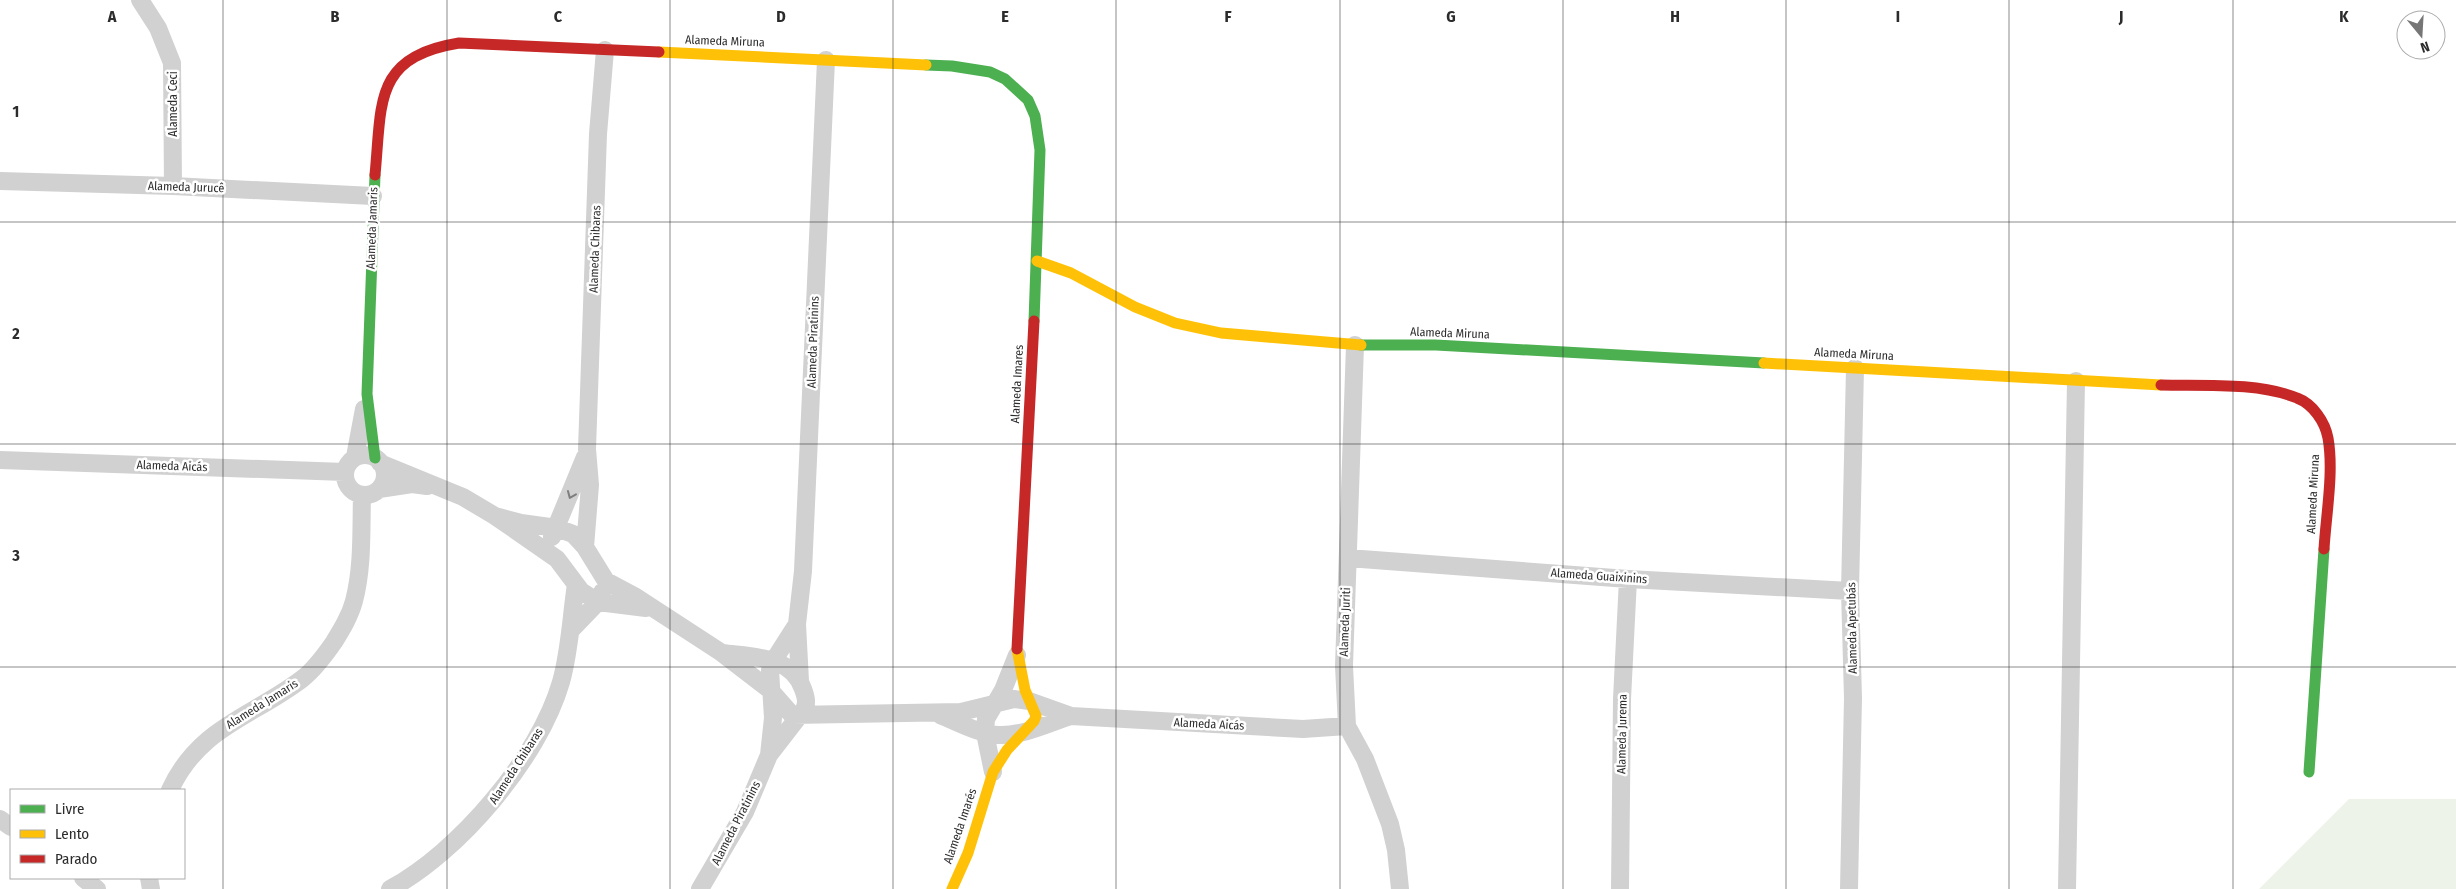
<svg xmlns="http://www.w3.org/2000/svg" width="2456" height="889" font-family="'Fira Sans Condensed',sans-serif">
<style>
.green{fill:#eef3ea}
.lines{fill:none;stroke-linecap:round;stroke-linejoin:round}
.street{stroke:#d1d1d1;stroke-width:18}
.fast{stroke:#4caf50;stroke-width:11}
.slow{stroke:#ffc107;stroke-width:11}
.jam{stroke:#c62828;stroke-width:11}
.oneway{stroke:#7e7e7e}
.grid{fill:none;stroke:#2c2c2c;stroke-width:1;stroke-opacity:0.55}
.labels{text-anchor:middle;stroke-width:5;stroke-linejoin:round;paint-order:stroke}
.street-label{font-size:12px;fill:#2c2c2c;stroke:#fff}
.grid-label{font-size:16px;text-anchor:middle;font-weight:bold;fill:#2c2c2c;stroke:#fff;stroke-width:5;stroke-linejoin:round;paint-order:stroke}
</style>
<rect width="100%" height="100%" fill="#fff"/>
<path class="green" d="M 2349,799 L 2456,799 L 2456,889 L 2259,889 Z"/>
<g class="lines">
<path class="street" d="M 140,0 L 158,28 L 172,63 L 173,186
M 0,181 L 173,186 L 373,196
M 1355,345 L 1344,666 L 1347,726 L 1365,759 L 1390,824 L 1396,850 L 1400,889
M345 475a20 20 0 1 1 40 0a20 20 0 1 1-40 0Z
M 355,457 L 364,409
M 0,460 L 345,472
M 380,463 L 463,497 L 495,516 L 557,559 L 581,591 L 598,602 L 646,608
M 379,489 L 412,484 L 427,486
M 495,516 L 521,523 L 557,528 L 573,534 L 585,547 L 606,581 L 636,597 L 722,653 L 770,690 L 792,715 L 961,712 L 1014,699 L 1029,701 L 1071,716 L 1303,729 L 1347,726
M 552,537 L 585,457
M 585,547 L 590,485 L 587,449 L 598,134 L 605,50
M 1348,558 L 1628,579 L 1850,591
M 571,630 L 598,602 L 602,592
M 800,681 L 797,624 L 803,571 L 826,60
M 940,715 C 958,722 979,734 999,735 C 1023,736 1049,723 1071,716
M 769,755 L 773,718 L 770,670 L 774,660 L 797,624
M 993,772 L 985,733 L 986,719 L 1003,690 L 1017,655
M 170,790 C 199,727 252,717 302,679 C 315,669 325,655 334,642 C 342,629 350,616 354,601 C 363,567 361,530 362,495
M 0,819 L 11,827
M 83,878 L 97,889
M 149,878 L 151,889
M 390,889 C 459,852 539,758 561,682 C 570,650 571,617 576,584
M 700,889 L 745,812 L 769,755 L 803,711 C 808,704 806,697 803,689 C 791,655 752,657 722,653
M 1620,889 L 1622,699 L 1628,579
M 1849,889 L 1853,698 L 1850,591 L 1855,368
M 2067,889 L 2076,381"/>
<path class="fast" d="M 926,65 L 952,66 L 990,72 L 1005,79 L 1028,100 L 1035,116 L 1040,150 L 1034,321
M 1361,345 L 1436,345 L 1764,363
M 375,458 L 367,394 L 375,175
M 2309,772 L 2324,549"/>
<path class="slow" d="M 659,52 L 926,65
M 1037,261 L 1071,273 L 1135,307 L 1175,323 L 1221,333 L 1361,345
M 1764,363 L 2161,385
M 952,889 L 968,853 L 993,772 L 1007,750 L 1034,721 L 1036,716 L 1025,690 L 1017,649"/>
<path class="jam" d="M 375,175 C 382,103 373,57 459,43 L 659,52
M 2161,385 C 2203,386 2258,382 2297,398 C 2313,404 2325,422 2328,438 C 2334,472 2326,515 2324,549
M 1017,649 L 1034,321"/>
</g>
<defs><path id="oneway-chevron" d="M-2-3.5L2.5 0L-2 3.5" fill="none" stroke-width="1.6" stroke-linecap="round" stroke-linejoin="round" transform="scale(1.25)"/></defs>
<use class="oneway" href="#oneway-chevron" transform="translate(571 495) rotate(113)"/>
<path class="grid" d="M 223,0 L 223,889M 447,0 L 447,889M 670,0 L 670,889M 893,0 L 893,889M 1116,0 L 1116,889M 1340,0 L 1340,889M 1563,0 L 1563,889M 1786,0 L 1786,889M 2009,0 L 2009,889M 2233,0 L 2233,889M 0,222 L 2456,222M 0,444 L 2456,444M 0,667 L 2456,667"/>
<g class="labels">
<g class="street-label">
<text transform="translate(725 41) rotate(2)" y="4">Alameda Miruna</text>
<text transform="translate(173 104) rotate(-90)" y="4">Alameda Ceci</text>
<text transform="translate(186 187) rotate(2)" y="4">Alameda Jurucê</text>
<text transform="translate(372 228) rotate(-88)" y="4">Alameda Jamaris</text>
<text transform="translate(595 249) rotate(-88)" y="4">Alameda Chibaras</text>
<text transform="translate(1450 333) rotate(2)" y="4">Alameda Miruna</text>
<text transform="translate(813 342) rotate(-88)" y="4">Alameda Piratinins</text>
<text transform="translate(1854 354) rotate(3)" y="4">Alameda Miruna</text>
<text transform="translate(1017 384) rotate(-87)" y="4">Alameda Imares</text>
<text transform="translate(172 466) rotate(2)" y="4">Alameda Aicás</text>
<text transform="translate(2313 494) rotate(-87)" y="4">Alameda Miruna</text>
<text transform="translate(1599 576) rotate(4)" y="4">Alameda Guaixinins</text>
<text transform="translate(1345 622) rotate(-88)" y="4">Alameda Juriti</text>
<text transform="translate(1852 628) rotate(-91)" y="4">Alameda Apetubás</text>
<text transform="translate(262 704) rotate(-32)" y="4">Alameda Jamaris</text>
<text transform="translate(1209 724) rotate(3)" y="4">Alameda Aicás</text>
<text transform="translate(1622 734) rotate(-89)" y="4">Alameda Jurema</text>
<text transform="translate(516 766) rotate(-57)" y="4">Alameda Chibaras</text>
<text transform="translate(736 823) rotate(-63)" y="4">Alameda Piratinins</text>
<text transform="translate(960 826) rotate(-71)" y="4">Alameda Imarés</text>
</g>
</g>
<g class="grid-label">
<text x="112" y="22">A</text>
<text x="335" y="22">B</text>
<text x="558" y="22">C</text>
<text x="781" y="22">D</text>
<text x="1005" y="22">E</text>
<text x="1228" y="22">F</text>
<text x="1451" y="22">G</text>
<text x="1675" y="22">H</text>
<text x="1898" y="22">I</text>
<text x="2121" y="22">J</text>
<text x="2344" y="22">K</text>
<text x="16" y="117">1</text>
<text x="16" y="339">2</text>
<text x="16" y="561">3</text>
</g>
<rect x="10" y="789" width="175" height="90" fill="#ffffff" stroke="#ababab"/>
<rect x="20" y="805" width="25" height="8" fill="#4caf50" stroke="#ababab"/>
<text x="55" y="814" font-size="15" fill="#2c2c2c">Livre</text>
<rect x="20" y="830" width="25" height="8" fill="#ffc107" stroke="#ababab"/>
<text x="55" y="839" font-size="15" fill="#2c2c2c">Lento</text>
<rect x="20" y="855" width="25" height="8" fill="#c62828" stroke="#ababab"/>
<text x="55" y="864" font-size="15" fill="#2c2c2c">Parado</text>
<g transform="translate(2421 35) rotate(162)"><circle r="24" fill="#ffffff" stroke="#ababab"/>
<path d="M0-4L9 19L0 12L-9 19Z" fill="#767676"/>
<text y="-8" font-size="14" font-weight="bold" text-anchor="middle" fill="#2c2c2c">N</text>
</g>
</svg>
